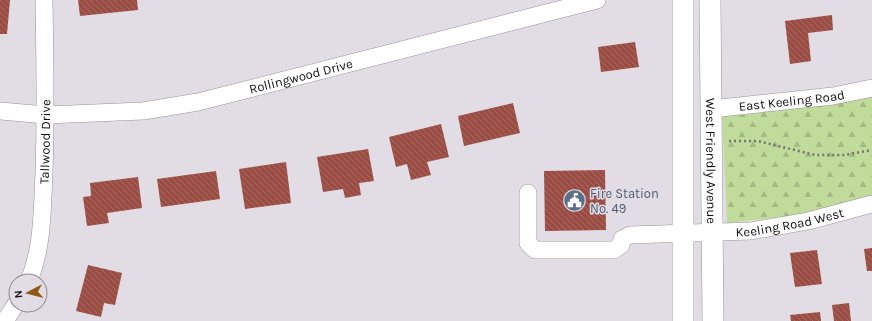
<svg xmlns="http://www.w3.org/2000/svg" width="872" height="321" font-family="Karla,sans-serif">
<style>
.forest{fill:url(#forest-firs)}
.building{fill:url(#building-back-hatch)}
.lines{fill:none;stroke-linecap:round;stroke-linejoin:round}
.minor-casing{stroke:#979399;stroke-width:18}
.major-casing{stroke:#979399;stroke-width:22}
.path{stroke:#747176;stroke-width:2.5;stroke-dasharray:2 3;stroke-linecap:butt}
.minor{stroke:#fff;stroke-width:17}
.major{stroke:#fff;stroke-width:21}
.labels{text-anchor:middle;stroke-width:3;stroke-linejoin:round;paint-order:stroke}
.street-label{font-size:13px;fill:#0f0e10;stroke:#e2dde4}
.service-label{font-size:13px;fill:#4e5e75;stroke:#e2dde4;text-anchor:start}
</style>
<defs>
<pattern id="forest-firs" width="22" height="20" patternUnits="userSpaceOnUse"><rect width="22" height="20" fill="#c1db9a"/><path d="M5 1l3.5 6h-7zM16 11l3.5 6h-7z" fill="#a5bb84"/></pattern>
<pattern id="building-back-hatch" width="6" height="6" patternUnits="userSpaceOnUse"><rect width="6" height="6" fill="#9b4c43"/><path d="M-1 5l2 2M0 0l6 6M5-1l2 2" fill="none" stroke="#a36c66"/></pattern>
</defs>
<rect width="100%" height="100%" fill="#e2dde4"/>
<path class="forest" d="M 872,94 L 872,198 L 809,214 L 727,223 L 722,115 Z"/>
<path class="building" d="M 0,0 L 10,0 L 7,34 L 0,34 Z
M 78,0 L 137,0 L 138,10 L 80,16 Z
M 832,15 L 833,30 L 808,33 L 811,61 L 790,64 L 785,21 Z
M 635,42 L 639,67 L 601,72 L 598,47 Z
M 513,103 L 520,133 L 464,146 L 458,116 Z
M 441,124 L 449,157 L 427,162 L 431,175 L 411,180 L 407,164 L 396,167 L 389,137 Z
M 368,149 L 374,181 L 359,183 L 361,195 L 345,198 L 343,189 L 323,192 L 317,157 Z
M 286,162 L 291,203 L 245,209 L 239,169 Z
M 605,170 L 606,230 L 545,231 L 544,171 Z
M 216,171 L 220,199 L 161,207 L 157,179 Z
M 138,177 L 142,208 L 107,213 L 109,223 L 87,226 L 83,197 L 91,196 L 90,183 Z
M 872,248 L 872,271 L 867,271 L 864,249 Z
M 817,250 L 822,284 L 795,287 L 790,253 Z
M 88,265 L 122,273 L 115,305 L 104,303 L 101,317 L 76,311 Z
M 849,303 L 851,321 L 834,321 L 832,305 Z
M 820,312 L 821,321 L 791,321 L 790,315 Z"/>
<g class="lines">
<defs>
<g id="minor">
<path id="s1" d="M 711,109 L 833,96 L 872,88"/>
<path id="s2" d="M 0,111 L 46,115 L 143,111 L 198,102 L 597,0"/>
<path id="s3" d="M 528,193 L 528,243 L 535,250 L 614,250 L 621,245 L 622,239 L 630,235 L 751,231 L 808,221 L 872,204"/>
<path id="s4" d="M 29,281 C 43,246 42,211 44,173 C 46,116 45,58 44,0"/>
<path d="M 5,321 L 16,304"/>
</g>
<g id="major">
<path d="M 683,0 L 683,321"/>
<path id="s5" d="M 710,0 L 713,321"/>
</g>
</defs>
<use href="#minor" class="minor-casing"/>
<use href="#major" class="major-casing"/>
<path class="path" d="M 729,141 L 758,141 L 815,155 L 844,155 L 872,150"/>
<use href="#minor" class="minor"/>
<use href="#major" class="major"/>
</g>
<defs>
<symbol id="civic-disc" viewBox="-11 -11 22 22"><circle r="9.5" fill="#5c6f8a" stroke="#e2dde4"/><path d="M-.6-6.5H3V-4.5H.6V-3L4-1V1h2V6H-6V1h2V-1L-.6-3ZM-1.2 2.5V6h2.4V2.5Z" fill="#fff"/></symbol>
</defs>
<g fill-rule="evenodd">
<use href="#civic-disc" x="562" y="188" width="25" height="25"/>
</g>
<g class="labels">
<g class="street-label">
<text dy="5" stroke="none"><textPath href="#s2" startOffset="305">Rollingwood Drive</textPath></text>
<text dy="5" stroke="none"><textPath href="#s1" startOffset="81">East Keeling Road</textPath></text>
<text dy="5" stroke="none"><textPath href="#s4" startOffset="141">Tallwood Drive</textPath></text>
<text dy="5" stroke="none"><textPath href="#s5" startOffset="161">West Friendly Avenue</textPath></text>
<text dy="5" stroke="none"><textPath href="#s3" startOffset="323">Keeling Road West</textPath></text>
</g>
<g class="service-label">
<text x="590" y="198">Fire Station<tspan x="590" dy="15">No. 49</tspan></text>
</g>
</g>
<g transform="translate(28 293) rotate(263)"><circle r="19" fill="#e2dde4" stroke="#8e8a8f"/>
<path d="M0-3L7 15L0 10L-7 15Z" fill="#905810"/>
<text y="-6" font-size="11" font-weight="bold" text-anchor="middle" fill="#0f0e10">N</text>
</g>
</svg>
